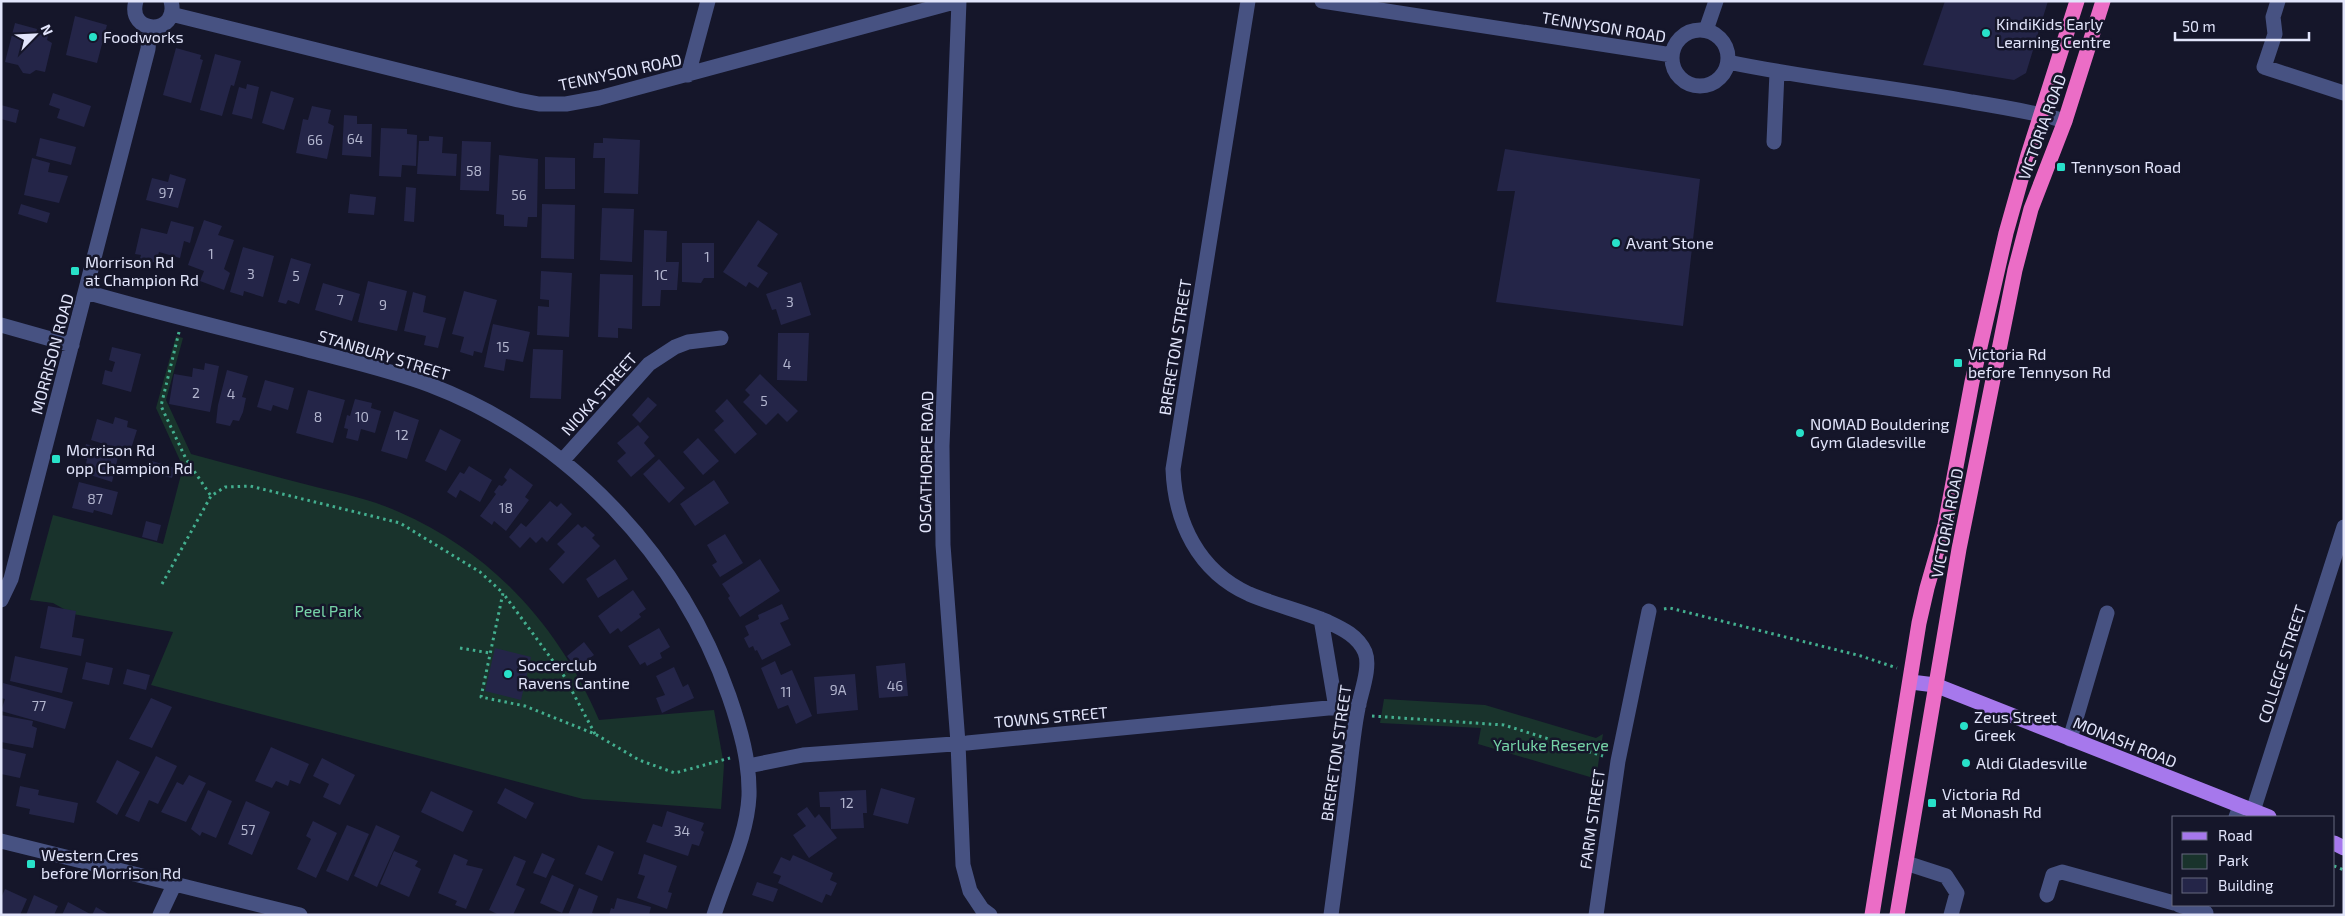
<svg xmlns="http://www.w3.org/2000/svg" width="2345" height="916" font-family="'Exo 2',sans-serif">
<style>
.green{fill:#19332c}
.building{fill:#242548}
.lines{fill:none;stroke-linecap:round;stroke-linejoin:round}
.path{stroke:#43af8f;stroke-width:3;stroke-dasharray:2.5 4;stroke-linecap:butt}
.minor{stroke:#475282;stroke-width:15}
.major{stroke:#a678ec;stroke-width:15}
.highway{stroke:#eb6dc6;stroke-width:15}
.poi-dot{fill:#28e1c9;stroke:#15162a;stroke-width:2}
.labels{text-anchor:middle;stroke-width:5;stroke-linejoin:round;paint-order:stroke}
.number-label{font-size:14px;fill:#b2b5ce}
.poi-label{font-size:16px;fill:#e2e5fb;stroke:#15162a;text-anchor:start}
.street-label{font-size:16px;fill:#e2e5fb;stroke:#15162a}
.park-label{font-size:16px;fill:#76d3a7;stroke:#15162a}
</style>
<rect width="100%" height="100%" fill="#15162a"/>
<path class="green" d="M 176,336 L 183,338 L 166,400 L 191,454 C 232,465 274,476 316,487 C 344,494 373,500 399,512 C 493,553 559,627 599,720 L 714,710 L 724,765 L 721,809 L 583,799 L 151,685 L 173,632 L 73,614 L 53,603 L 30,600 L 53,515 L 163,544 L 183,467 L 156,408 Z
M 1384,699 L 1485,705 L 1596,738 L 1603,734 L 1595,784 L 1590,777 L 1478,744 L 1481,728 L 1380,723 Z"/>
<path class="building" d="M 1945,1 L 2048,1 L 2026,73 L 2014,80 L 1923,65 Z
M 75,16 L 107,25 L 97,63 L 66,55 Z
M 15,23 L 37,29 L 36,33 L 48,36 L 47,40 L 52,43 L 45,72 L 36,70 L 30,74 L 23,73 L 18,65 L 5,62 Z
M 176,48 L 201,55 L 200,59 L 203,60 L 191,103 L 163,95 Z
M 215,54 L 241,61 L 234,86 L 231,85 L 222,116 L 200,110 Z
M 247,84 L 259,87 L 252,119 L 232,114 L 239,87 L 246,89 Z
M 271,91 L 294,98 L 284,130 L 262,123 Z
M 53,93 L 91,106 L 84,127 L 57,118 L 60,109 L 49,105 Z
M 1,105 L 19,110 L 16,123 L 1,119 Z
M 312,106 L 331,110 L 328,123 L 334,126 L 327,159 L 296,153 L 303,119 L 308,120 Z
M 344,115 L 357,116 L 357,124 L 372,124 L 371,157 L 342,155 Z
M 381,128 L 407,129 L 407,134 L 417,135 L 416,166 L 402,165 L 401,177 L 379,176 Z
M 429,136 L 443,137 L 442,153 L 457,154 L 456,176 L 417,174 L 419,141 L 429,141 Z
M 40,138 L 76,147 L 71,165 L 36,156 Z
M 603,138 L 640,140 L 638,194 L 604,193 L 605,158 L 593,158 L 594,143 L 603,143 Z
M 462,141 L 491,142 L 489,191 L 460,190 Z
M 1505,149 L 1700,179 L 1683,326 L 1496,302 L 1515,191 L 1497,191 Z
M 499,155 L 538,159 L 537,217 L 528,217 L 527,227 L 504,226 L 504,215 L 496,214 Z
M 545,157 L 575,158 L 575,189 L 545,189 Z
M 32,158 L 50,163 L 48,172 L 68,176 L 59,203 L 24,195 Z
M 170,174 L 186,179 L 178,208 L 146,200 L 152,178 L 168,182 Z
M 406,187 L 416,188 L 414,222 L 404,221 Z
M 350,194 L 376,197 L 374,215 L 348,213 Z
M 21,204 L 50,213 L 47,223 L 18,214 Z
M 542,204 L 575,205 L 574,259 L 541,258 Z
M 602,208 L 634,209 L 632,262 L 600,260 Z
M 204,220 L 222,226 L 218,235 L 234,240 L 224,269 L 230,273 L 224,290 L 200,281 L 204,271 L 188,265 Z
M 758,220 L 778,234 L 757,266 L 768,273 L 758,288 L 749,282 L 746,287 L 723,272 Z
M 171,221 L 194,227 L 190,243 L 184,241 L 180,258 L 159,252 L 156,262 L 153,262 L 151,269 L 138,266 L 141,255 L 135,254 L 141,228 L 167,234 Z
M 644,230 L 667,231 L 666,262 L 679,262 L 677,290 L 661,290 L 660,306 L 642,306 Z
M 682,243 L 714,243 L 714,278 L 704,278 L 701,283 L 682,282 Z
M 243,247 L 274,256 L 263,297 L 244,291 L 243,296 L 230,292 Z
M 291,258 L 311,264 L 299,304 L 288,300 L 286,304 L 278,302 Z
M 541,271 L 572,273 L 569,337 L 537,335 L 538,306 L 549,307 L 549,300 L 540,299 Z
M 600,274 L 633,275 L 632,329 L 618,328 L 618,338 L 598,337 Z
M 368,281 L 407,291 L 397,331 L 358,322 Z
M 801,282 L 811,315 L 781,325 L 776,309 L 772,310 L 766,294 Z
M 323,283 L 360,294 L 352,321 L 315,310 Z
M 464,291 L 497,300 L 482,353 L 474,351 L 473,356 L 460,352 L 464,337 L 452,334 Z
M 413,292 L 426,296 L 423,312 L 446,318 L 438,348 L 424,345 L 426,336 L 404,331 Z
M 493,324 L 530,332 L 523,362 L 506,359 L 504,371 L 484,367 Z
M 778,333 L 809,333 L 807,381 L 777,380 Z
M 112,347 L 141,354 L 131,392 L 102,384 L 105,370 L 112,372 L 115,362 L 109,360 Z
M 533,349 L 563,350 L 561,399 L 530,398 Z
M 205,363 L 219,366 L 210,412 L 169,404 L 174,374 L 192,377 L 193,368 L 204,370 Z
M 227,370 L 248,376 L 242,397 L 246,398 L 243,412 L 239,421 L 233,420 L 230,426 L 216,423 L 218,405 Z
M 760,374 L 798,411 L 787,422 L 778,413 L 766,425 L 743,402 L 750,395 L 745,390 Z
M 265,380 L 294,388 L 288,410 L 273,405 L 271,411 L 257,407 Z
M 308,390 L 345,400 L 333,443 L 296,433 Z
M 648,397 L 657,405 L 640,423 L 632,415 Z
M 355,399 L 372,403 L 371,408 L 381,411 L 375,433 L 361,429 L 358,441 L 346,438 L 348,429 L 344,428 L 347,415 L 350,416 Z
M 727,399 L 757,434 L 735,454 L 714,430 L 724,421 L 715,411 Z
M 394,411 L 419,420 L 407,459 L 381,451 Z
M 115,417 L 128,421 L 127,427 L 137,430 L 130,452 L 91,440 L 97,419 L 113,424 Z
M 638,425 L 649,437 L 644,443 L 655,456 L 631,477 L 617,461 L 626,453 L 617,443 Z
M 440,429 L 461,440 L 446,471 L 425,461 Z
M 698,438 L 719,461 L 703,475 L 683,452 Z
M 86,444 L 111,451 L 111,455 L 118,457 L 112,482 L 84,473 L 87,459 L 82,458 Z
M 659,459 L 685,488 L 669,503 L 643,474 Z
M 152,461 L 175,468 L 172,478 L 149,472 Z
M 469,466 L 492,480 L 480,502 L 460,490 L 456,498 L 447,492 L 460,472 L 464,474 Z
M 510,468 L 533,485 L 525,497 L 529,500 L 506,531 L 494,521 L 492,525 L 480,516 L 496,494 L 494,492 L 499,485 L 502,486 L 507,480 L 504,477 Z
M 714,480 L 729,503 L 695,526 L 680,504 Z
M 79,482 L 118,492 L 112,515 L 94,510 L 93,513 L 72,508 Z
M 550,501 L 557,507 L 561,503 L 572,514 L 547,542 L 542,537 L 536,543 L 530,537 L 520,548 L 509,537 L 521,523 L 526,527 Z
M 146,521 L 161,525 L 157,541 L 142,537 Z
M 578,524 L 582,528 L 585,526 L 595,535 L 592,538 L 600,546 L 563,584 L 549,569 L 565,552 L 557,544 Z
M 725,534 L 743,563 L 720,577 L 712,565 L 717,562 L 707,545 Z
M 615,559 L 628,579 L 598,598 L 586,579 Z
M 760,559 L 780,591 L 740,617 L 728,598 L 730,596 L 722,584 Z
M 633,590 L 646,609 L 639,614 L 641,617 L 621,632 L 618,628 L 610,634 L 598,616 Z
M 782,604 L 789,619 L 780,623 L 791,645 L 762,660 L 757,650 L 755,651 L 753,646 L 749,648 L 744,638 L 749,635 L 745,626 L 759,619 L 758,615 Z
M 48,606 L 76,611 L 72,637 L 84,639 L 81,656 L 40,648 Z
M 659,628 L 670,647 L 660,653 L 662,658 L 647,666 L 645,662 L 640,665 L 628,646 Z
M 584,642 L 594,655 L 576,668 L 567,656 Z
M 495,648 L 531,657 L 521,700 L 485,691 Z
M 15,656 L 68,668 L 62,693 L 10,681 Z
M 775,661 L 781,675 L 792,670 L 812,716 L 796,724 L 788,705 L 778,709 L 761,668 Z
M 86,662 L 113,668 L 109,685 L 82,679 Z
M 905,663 L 908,696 L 879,698 L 876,666 Z
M 674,667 L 683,687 L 688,684 L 694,698 L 662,713 L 656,698 L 665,695 L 656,676 Z
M 127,669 L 150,675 L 146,690 L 123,684 Z
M 855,674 L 858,710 L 817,714 L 814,677 Z
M 3,683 L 73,702 L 65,729 L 1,711 L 5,699 L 1,698 Z
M 151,698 L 172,707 L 152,748 L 129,739 Z
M 1,715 L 33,721 L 32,726 L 37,728 L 33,748 L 1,742 Z
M 271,747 L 309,764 L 300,784 L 290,780 L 288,786 L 276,781 L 272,788 L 255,781 Z
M 1,748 L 26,754 L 20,778 L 1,774 Z
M 156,756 L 177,766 L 158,804 L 149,800 L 139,822 L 125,816 Z
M 322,758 L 355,775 L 340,805 L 323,797 L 329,784 L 313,776 Z
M 117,760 L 140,772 L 117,815 L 96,802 Z
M 189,775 L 206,783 L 186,822 L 161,812 L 177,782 L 183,785 Z
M 20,786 L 39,790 L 38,795 L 78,803 L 74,823 L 29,814 L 30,809 L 16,806 Z
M 505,788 L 534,803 L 526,819 L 497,803 Z
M 881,788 L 915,798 L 908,824 L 873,815 Z
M 208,790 L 232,801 L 216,838 L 202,832 L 200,836 L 191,829 Z
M 866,790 L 867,813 L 863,813 L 864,828 L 831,829 L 830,807 L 820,807 L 819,792 Z
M 431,791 L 473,811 L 463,832 L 421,812 Z
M 246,801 L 270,812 L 252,855 L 228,844 Z
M 807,807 L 815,818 L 819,814 L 837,838 L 809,858 L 793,835 L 806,826 L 797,814 Z
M 667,811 L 704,823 L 701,830 L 704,832 L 699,846 L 692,844 L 688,856 L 646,842 L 653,824 L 662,827 Z
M 313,821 L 337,833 L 316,878 L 297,869 L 311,839 L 306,836 Z
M 347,825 L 369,834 L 348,881 L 326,871 Z
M 376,825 L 400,836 L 377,887 L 354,876 Z
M 598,845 L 614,852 L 602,881 L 585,874 Z
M 394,851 L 418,861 L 415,866 L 421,869 L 409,897 L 380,884 Z
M 542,853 L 555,859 L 546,878 L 533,873 Z
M 454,854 L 468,860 L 466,865 L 483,869 L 466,909 L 455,905 L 457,901 L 438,893 Z
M 644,854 L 677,866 L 668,892 L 672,893 L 667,909 L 637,898 L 645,876 L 638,874 Z
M 793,855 L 833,873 L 830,880 L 837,883 L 831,896 L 826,894 L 822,903 L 778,883 L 781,876 L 773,873 L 781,857 L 790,861 Z
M 514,856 L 526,861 L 516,885 L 525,889 L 513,915 L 499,915 L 489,910 Z
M 552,875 L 574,885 L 562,913 L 540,903 Z
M 757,882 L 778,889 L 773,902 L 752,895 Z
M 579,888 L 598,896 L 592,913 L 597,915 L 568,915 Z
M 5,889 L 27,899 L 20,915 L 1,915 L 1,898 Z
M 34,895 L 58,906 L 54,915 L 26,915 Z
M 617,898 L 651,907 L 649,915 L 609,915 L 611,908 L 614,909 Z
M 68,902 L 92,915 L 62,915 Z
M 96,907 L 110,915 L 92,915 Z"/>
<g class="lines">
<path class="path" d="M 179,332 L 161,406 L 186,459 L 211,496
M 162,584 L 211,496 L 225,487 L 250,486 L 400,523 L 480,572 L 503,593
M 1664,609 L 1670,608 L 1861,656 L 1897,668
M 460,648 L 490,653
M 1372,716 L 1504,725 L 1603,756
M 595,734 L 564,676 L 503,593 L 481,697 L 525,706 L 595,734 L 639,760 L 675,773 L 730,758
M 2334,866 L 2344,870"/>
<path class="minor" d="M 136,1 C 126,35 180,36 171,1
M 959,1 L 942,446 L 943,545 L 958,743 L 963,865 L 970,891 L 982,909 L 990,915
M 1248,1 L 1173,469 C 1175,522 1198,571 1249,594 C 1275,605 1302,611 1328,622 C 1343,629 1358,636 1365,652 C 1371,667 1361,692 1358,708 C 1353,733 1351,758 1348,783 C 1343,827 1337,871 1331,915
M 1322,1 L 1672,55
M 2278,1 L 2273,17 L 2275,34 L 2264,67 L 2344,93
M 171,14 L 518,100 L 539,104 L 566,104 L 599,98 L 958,1
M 1706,30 L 1716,1
M1672 58a28 28 0 1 1 56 0a28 28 0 1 1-56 0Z
M 1728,62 C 1809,79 1891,87 1972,102 C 2003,107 2034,112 2065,121
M 688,75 L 708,1
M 1774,142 L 1777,72
M 86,292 C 162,314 239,332 316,352 C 354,362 393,371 430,385 C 569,438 680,556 729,696 C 740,728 750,761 749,796 C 747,837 726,876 714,915
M 1,325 L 72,345
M 562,461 L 649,364 L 675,347 L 688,342 L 721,338
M 1,600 L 11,579 L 148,49 L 150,27
M 1321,619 L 1336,708
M 2070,739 L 2107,613
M 748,766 L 803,755 L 967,743 L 1359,705
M 2253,811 L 2344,527
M 2236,817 L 2240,806
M 1,841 L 300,915
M 1906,863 L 1946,876 L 1957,893 L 1951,915
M 2047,895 L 2053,875 L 2062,872 L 2174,903
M 2179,905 L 2206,913
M 160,915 L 175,883
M 1596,915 L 1618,761 L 1649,611"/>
<path class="major" d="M 1911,682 L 1935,685 L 2269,817
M 2334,843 L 2344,848"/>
<path class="highway" d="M 1872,915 L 1919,623 L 1927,588 L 1945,525 L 1972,382 L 2006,233 L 2028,155 L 2077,1
M 1897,915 L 1959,549 L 2015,270 L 2031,209 L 2065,121 L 2103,1"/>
</g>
<g class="poi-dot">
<circle cx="1986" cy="33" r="5"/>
<circle cx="93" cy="37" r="5"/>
<rect x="2056" y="162" width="10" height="10" rx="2.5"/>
<circle cx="1616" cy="243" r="5"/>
<rect x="70" y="266" width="10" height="10" rx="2.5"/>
<rect x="1953" y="358" width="10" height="10" rx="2.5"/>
<circle cx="1800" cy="433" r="5"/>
<rect x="51" y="454" width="10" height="10" rx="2.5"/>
<circle cx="508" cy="674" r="5"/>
<circle cx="1964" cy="726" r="5"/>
<circle cx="1966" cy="763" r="5"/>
<rect x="1927" y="798" width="10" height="10" rx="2.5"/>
<rect x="26" y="859" width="10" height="10" rx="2.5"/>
</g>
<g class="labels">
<g class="number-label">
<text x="355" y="144">64</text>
<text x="315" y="145">66</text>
<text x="474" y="176">58</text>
<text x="166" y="198">97</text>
<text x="519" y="200">56</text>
<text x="211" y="259">1</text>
<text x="707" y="262">1</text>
<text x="251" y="279">3</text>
<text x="661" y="280">1C</text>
<text x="296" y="281">5</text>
<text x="340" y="305">7</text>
<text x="790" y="307">3</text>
<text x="383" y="310">9</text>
<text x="503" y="352">15</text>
<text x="787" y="369">4</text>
<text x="196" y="398">2</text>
<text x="231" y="399">4</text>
<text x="764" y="406">5</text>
<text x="318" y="422">8</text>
<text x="362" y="422">10</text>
<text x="402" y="440">12</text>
<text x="95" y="504">87</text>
<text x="506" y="513">18</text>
<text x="895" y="691">46</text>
<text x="838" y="695">9A</text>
<text x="786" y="697">11</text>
<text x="39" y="711">77</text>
<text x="847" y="808">12</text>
<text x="248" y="835">57</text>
<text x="682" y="836">34</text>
</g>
<g class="poi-label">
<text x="1996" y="30">KindiKids Early<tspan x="1996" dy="18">Learning Centre</tspan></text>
<text x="103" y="43">Foodworks</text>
<text x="2071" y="173">Tennyson Road</text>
<text x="1626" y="249">Avant Stone</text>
<text x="85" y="268">Morrison Rd<tspan x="85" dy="18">at Champion Rd</tspan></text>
<text x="1968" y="360">Victoria Rd<tspan x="1968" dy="18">before Tennyson Rd</tspan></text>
<text x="1810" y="430">NOMAD Bouldering<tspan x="1810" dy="18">Gym Gladesville</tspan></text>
<text x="66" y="456">Morrison Rd<tspan x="66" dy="18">opp Champion Rd</tspan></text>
<text x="518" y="671">Soccerclub<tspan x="518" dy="18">Ravens Cantine</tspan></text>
<text x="1974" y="723">Zeus Street<tspan x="1974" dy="18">Greek</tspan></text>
<text x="1976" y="769">Aldi Gladesville</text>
<text x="1942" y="800">Victoria Rd<tspan x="1942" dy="18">at Monash Rd</tspan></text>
<text x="41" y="861">Western Cres<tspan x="41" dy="18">before Morrison Rd</tspan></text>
</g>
<g class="street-label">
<text transform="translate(1604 27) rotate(9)" y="6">TENNYSON ROAD</text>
<text transform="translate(620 72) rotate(-12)" y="6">TENNYSON ROAD</text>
<text transform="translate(2042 127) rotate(-70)" y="6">VICTORIA ROAD</text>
<text transform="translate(1175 347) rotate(-81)" y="6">BRERETON STREET</text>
<text transform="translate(52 354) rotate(-75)" y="6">MORRISON ROAD</text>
<text transform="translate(384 355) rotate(17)" y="6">STANBURY STREET</text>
<text transform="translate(599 394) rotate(-48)" y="6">NIOKA STREET</text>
<text transform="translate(926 462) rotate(-89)" y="6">OSGATHORPE ROAD</text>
<text transform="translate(1947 523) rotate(-79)" y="6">VICTORIA ROAD</text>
<text transform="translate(2282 664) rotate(-72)" y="6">COLLEGE STREET</text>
<text transform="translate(1051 717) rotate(-5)" y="6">TOWNS STREET</text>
<text transform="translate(2125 742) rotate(22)" y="6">MONASH ROAD</text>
<text transform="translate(1336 753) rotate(-82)" y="6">BRERETON STREET</text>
<text transform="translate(1592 819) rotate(-82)" y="6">FARM STREET</text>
</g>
<g class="park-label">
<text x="328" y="617">Peel Park</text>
<text x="1551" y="751">Yarluke Reserve</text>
</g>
</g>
<rect width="2345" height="916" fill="none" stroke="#e2e5fb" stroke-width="5"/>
<rect x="2172" y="816" width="162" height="90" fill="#15162a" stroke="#67697e"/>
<rect x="2182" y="832" width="25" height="8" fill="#a678ec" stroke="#67697e"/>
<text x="2218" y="841" font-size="15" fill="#e2e5fb">Road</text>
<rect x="2182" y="854" width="25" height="15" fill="#19332c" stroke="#67697e"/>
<text x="2218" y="866" font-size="15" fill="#e2e5fb">Park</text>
<rect x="2182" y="878" width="25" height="15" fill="#242548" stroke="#67697e"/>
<text x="2218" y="891" font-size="15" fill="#e2e5fb">Building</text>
<g transform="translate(35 35) rotate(66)" stroke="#15162a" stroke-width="4" paint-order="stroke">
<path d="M0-4L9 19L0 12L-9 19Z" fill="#e2e5fb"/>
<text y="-8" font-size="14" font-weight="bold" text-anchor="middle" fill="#e2e5fb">N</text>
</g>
<path d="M2175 32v8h134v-8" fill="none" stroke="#e2e5fb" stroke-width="2.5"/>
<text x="2182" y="32" font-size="15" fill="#e2e5fb" stroke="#15162a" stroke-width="4" paint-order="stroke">50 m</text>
</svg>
